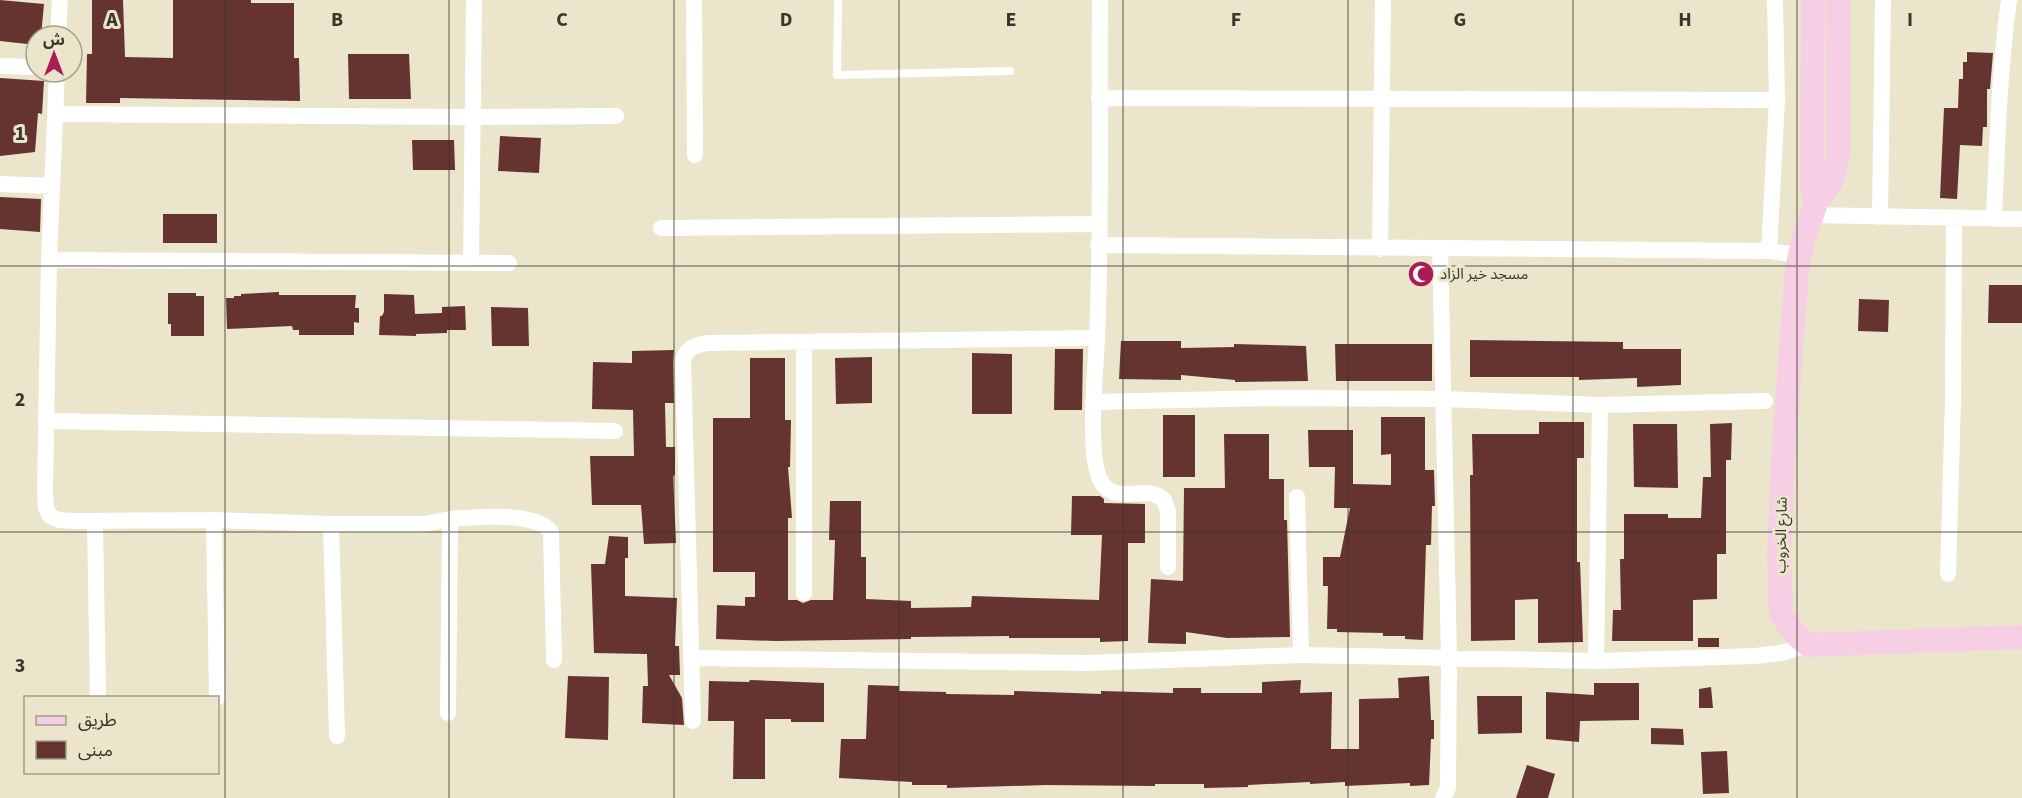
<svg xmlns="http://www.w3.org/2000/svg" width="2022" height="798" font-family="'Source Sans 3','Noto Sans Arabic',sans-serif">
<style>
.building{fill:#663430}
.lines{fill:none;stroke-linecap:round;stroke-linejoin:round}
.service{stroke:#fff;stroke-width:8}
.minor{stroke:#fff;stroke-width:16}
.secondary{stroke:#f7cfe5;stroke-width:24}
.grid{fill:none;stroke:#38362c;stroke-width:1.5;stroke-opacity:0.55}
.labels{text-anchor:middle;stroke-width:6;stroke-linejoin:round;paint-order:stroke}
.poi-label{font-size:15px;fill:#38362c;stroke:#eae5cb;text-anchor:start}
.street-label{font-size:15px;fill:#38362c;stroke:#eae5cb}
.grid-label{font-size:20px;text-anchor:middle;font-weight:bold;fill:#38362c;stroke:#eae5cb;stroke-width:6;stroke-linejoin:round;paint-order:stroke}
</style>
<rect width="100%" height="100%" fill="#eae5cb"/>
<path class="building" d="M 0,0 L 44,4 L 41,36 L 36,36 L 36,45 L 0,41 Z
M 92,0 L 123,0 L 125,57 L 173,58 L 173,0 L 251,0 L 251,3 L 294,3 L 294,58 L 299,58 L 300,101 L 120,98 L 120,103 L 86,103 L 87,54 L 92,54 Z
M 1967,52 L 1993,53 L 1990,89 L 1987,89 L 1987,127 L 1983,127 L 1982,146 L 1960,145 L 1957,199 L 1940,198 L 1944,108 L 1958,108 L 1959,79 L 1963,79 L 1963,62 L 1967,62 Z
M 348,54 L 409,54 L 411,99 L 349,99 Z
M 0,78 L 44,81 L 42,114 L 38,113 L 35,152 L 0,156 Z
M 500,136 L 541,138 L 539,173 L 498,171 Z
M 412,140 L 454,140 L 455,170 L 413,170 Z
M 0,197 L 41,199 L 40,232 L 0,229 Z
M 163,214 L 217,214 L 217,243 L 163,243 Z
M 1989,285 L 2022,285 L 2022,323 L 1988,323 Z
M 279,292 L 279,295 L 356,295 L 355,308 L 359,308 L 359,323 L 354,322 L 354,335 L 299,335 L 299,330 L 293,330 L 292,326 L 227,329 L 226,298 L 234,298 L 234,296 L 241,296 L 241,294 Z
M 168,293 L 196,293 L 196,296 L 204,296 L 204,336 L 171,336 L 171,324 L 168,324 Z
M 384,294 L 414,295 L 415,314 L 442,313 L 442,307 L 465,306 L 466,330 L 447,330 L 447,333 L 416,334 L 416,336 L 379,335 L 380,316 L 382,316 L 384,312 Z
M 1859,299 L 1889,300 L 1888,332 L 1858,331 Z
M 491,307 L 528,308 L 529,346 L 492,346 Z
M 1470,340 L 1623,342 L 1623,349 L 1681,349 L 1681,385 L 1637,387 L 1637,378 L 1579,380 L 1579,377 L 1470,377 Z
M 1121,341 L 1181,341 L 1181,348 L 1234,347 L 1234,344 L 1306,346 L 1308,381 L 1235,382 L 1235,380 L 1181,375 L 1181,380 L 1119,379 Z
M 1335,344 L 1432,344 L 1432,381 L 1336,381 Z
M 1055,349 L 1083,349 L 1082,410 L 1054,410 Z
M 674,350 L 673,361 L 674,403 L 665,403 L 666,447 L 675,447 L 675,475 L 673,476 L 676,543 L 644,544 L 641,505 L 592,505 L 590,456 L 634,456 L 633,410 L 592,409 L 593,362 L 632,363 L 632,351 Z
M 972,353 L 1012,354 L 1012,414 L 972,414 Z
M 872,357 L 872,403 L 836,404 L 835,358 Z
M 750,358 L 785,358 L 785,420 L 791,420 L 790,467 L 788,467 L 792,518 L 788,518 L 788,600 L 797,600 L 803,603 L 811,600 L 833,600 L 835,540 L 829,540 L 830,501 L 861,501 L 861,557 L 866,557 L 866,599 L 911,601 L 911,608 L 971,607 L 972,596 L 1099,600 L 1102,535 L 1071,535 L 1072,496 L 1100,496 L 1104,499 L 1104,503 L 1145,504 L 1145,543 L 1128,543 L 1128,641 L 1100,642 L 1100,638 L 1009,638 L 1009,636 L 911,637 L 911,639 L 775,641 L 716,639 L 717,605 L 745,606 L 745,597 L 755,597 L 755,572 L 713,572 L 713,418 L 750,418 Z
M 1163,415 L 1195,415 L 1195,477 L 1163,477 Z
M 1381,417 L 1425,417 L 1425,470 L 1434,470 L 1435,506 L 1432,506 L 1431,545 L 1426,545 L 1423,640 L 1405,639 L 1405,636 L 1383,636 L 1383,633 L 1337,632 L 1337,629 L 1327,629 L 1328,586 L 1323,586 L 1323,557 L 1340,557 L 1350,508 L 1334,508 L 1335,467 L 1309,467 L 1308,430 L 1353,430 L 1353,484 L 1391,485 L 1391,454 L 1381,455 Z
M 1539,422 L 1584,422 L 1584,458 L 1577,458 L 1577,562 L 1580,562 L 1583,642 L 1538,643 L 1538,599 L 1515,600 L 1515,640 L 1471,641 L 1470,475 L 1473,475 L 1472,434 L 1539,434 Z
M 1732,423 L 1731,460 L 1726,460 L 1726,554 L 1717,554 L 1717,599 L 1693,600 L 1693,641 L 1612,641 L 1613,610 L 1621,610 L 1620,559 L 1624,559 L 1624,514 L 1668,514 L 1668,518 L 1701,518 L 1703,477 L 1711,477 L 1710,424 Z
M 1633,424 L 1677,424 L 1678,488 L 1634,487 Z
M 1224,434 L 1269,434 L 1269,479 L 1284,479 L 1284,520 L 1287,520 L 1290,637 L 1227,638 L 1186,632 L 1186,644 L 1148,643 L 1151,579 L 1183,581 L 1184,488 L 1225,488 Z
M 609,536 L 628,537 L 628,558 L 625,558 L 625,596 L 677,598 L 675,646 L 679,646 L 680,675 L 669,675 L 682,698 L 684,725 L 642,723 L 643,686 L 648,686 L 647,654 L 594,653 L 591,564 L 605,564 Z
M 1698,638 L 1719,638 L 1719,647 L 1698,647 Z
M 568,676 L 609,677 L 608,740 L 565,738 Z
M 1429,676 L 1431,720 L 1434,720 L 1434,739 L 1431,739 L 1429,785 L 1410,786 L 1410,783 L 1345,786 L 1345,782 L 1310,784 L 1310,782 L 1248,785 L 1248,787 L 1204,788 L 1204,784 L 1155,784 L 1155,786 L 1046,785 L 947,788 L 947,785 L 912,785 L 912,782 L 839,778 L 841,739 L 866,739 L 868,685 L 899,686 L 899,691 L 946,692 L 946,694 L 1014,695 L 1014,691 L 1101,694 L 1101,691 L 1173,693 L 1173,688 L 1201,688 L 1201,693 L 1262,693 L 1262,682 L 1301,680 L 1300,693 L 1332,692 L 1331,749 L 1359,749 L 1359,699 L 1399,698 L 1398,678 Z
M 750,680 L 824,683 L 824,722 L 791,722 L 791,719 L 765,719 L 765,779 L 733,779 L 734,721 L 708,721 L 709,681 L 749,682 Z
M 1594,683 L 1639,683 L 1639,720 L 1580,721 L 1579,742 L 1546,739 L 1546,692 L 1594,695 Z
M 1711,687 L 1713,708 L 1699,708 L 1699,689 Z
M 1477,696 L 1522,696 L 1522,733 L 1478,734 Z
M 1651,728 L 1683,729 L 1684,745 L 1651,744 Z
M 1727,751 L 1729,793 L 1703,794 L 1701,752 Z
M 1527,765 L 1555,774 L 1548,798 L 1516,798 Z"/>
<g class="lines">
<path class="service" d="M 838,0 L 837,75 L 1010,71"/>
<path class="minor" d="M 694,0 L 695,155
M 1100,0 C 1099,113 1102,226 1097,338 C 1096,368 1086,461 1102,483 C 1117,506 1148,483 1164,500 L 1168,511 L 1168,567
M 58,36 L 60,0
M 0,66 L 36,67
M 57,72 L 49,260 L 45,491 L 46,508 L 50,516 L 59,520 L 73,521 L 214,520 L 331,524 L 424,524 L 450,519 L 448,713
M 1099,98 L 1777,100
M 55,114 L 472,117 L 616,116
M 0,184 L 52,186
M 1813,215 L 2022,219
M 1880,217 L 1883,0
M 1994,218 C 1997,145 1999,73 2009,0
M 661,228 L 1098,224
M 1098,245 L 1769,251 L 1799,255
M 1380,249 L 1383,0
M 1440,249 L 1449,657 L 1448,788 L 1443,798
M 1769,251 L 1777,100 L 1775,0
M 49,260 L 509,263
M 471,263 L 474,0
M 804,342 L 804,593
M 1093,402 L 1277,398 L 1445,399 L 1600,405 L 1765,401
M 47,421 L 615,431
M 1297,497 L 1301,655
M 450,519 C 475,517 535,511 551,532 L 554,660
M 214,520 L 217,698
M 95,522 L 98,698
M 331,524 L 337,736
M 1948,574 L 1953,399 L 1954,218
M 691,658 L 1087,663 L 1301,655 L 1596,661 L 1755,656 L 1781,653 L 1808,645
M 1596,661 L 1600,405
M 693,721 L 683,361 C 686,348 694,346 706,343 L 1097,338"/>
<path class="secondary" d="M 1813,0 L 1812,186 L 1816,203
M 1838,0 L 1838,156 L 1831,182 L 1816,203 L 1803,241 L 1797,269 L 1783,459 L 1779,554 L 1781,614 L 1794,633 L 1808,645 L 2022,637"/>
</g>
<path class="grid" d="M 225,0 L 225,798M 449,0 L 449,798M 674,0 L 674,798M 899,0 L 899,798M 1123,0 L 1123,798M 1348,0 L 1348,798M 1573,0 L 1573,798M 1797,0 L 1797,798M 0,266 L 2022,266M 0,532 L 2022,532"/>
<defs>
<symbol id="mosque-disc" viewBox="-11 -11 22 22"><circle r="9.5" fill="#ab1c57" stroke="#eae5cb"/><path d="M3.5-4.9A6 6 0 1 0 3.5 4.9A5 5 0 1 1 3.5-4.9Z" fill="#fff"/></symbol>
</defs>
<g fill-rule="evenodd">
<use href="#mosque-disc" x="1406" y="259" width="30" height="30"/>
</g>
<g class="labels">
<g class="poi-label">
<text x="1440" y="279">مسجد خير الزاد</text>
</g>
<g class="street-label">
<text transform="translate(1781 535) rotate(-89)" y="5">شارع الخروب</text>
</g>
</g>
<g class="grid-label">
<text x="112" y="26">A</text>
<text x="337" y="26">B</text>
<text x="562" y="26">C</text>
<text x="786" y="26">D</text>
<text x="1011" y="26">E</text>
<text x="1236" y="26">F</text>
<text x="1460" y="26">G</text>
<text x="1685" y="26">H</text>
<text x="1910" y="26">I</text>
<text x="20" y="140">1</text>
<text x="20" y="406">2</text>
<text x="20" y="672">3</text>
</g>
<rect x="24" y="696" width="195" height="78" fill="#eae5cb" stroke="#a39f8b" stroke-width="1.5"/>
<rect x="36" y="716" width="30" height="9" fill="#f7cfe5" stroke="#a39f8b" stroke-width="1.5"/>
<text x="78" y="726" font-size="18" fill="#38362c">طريق</text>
<rect x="36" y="741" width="30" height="18" fill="#663430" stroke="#a39f8b" stroke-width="1.5"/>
<text x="78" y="756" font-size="18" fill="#38362c">مبنى</text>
<g transform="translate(54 54)"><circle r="28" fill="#eae5cb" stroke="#a39f8b" stroke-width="1.5"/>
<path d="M0-4.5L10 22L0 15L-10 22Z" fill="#ab1c57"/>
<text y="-9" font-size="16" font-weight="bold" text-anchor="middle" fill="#38362c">ش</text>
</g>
</svg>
